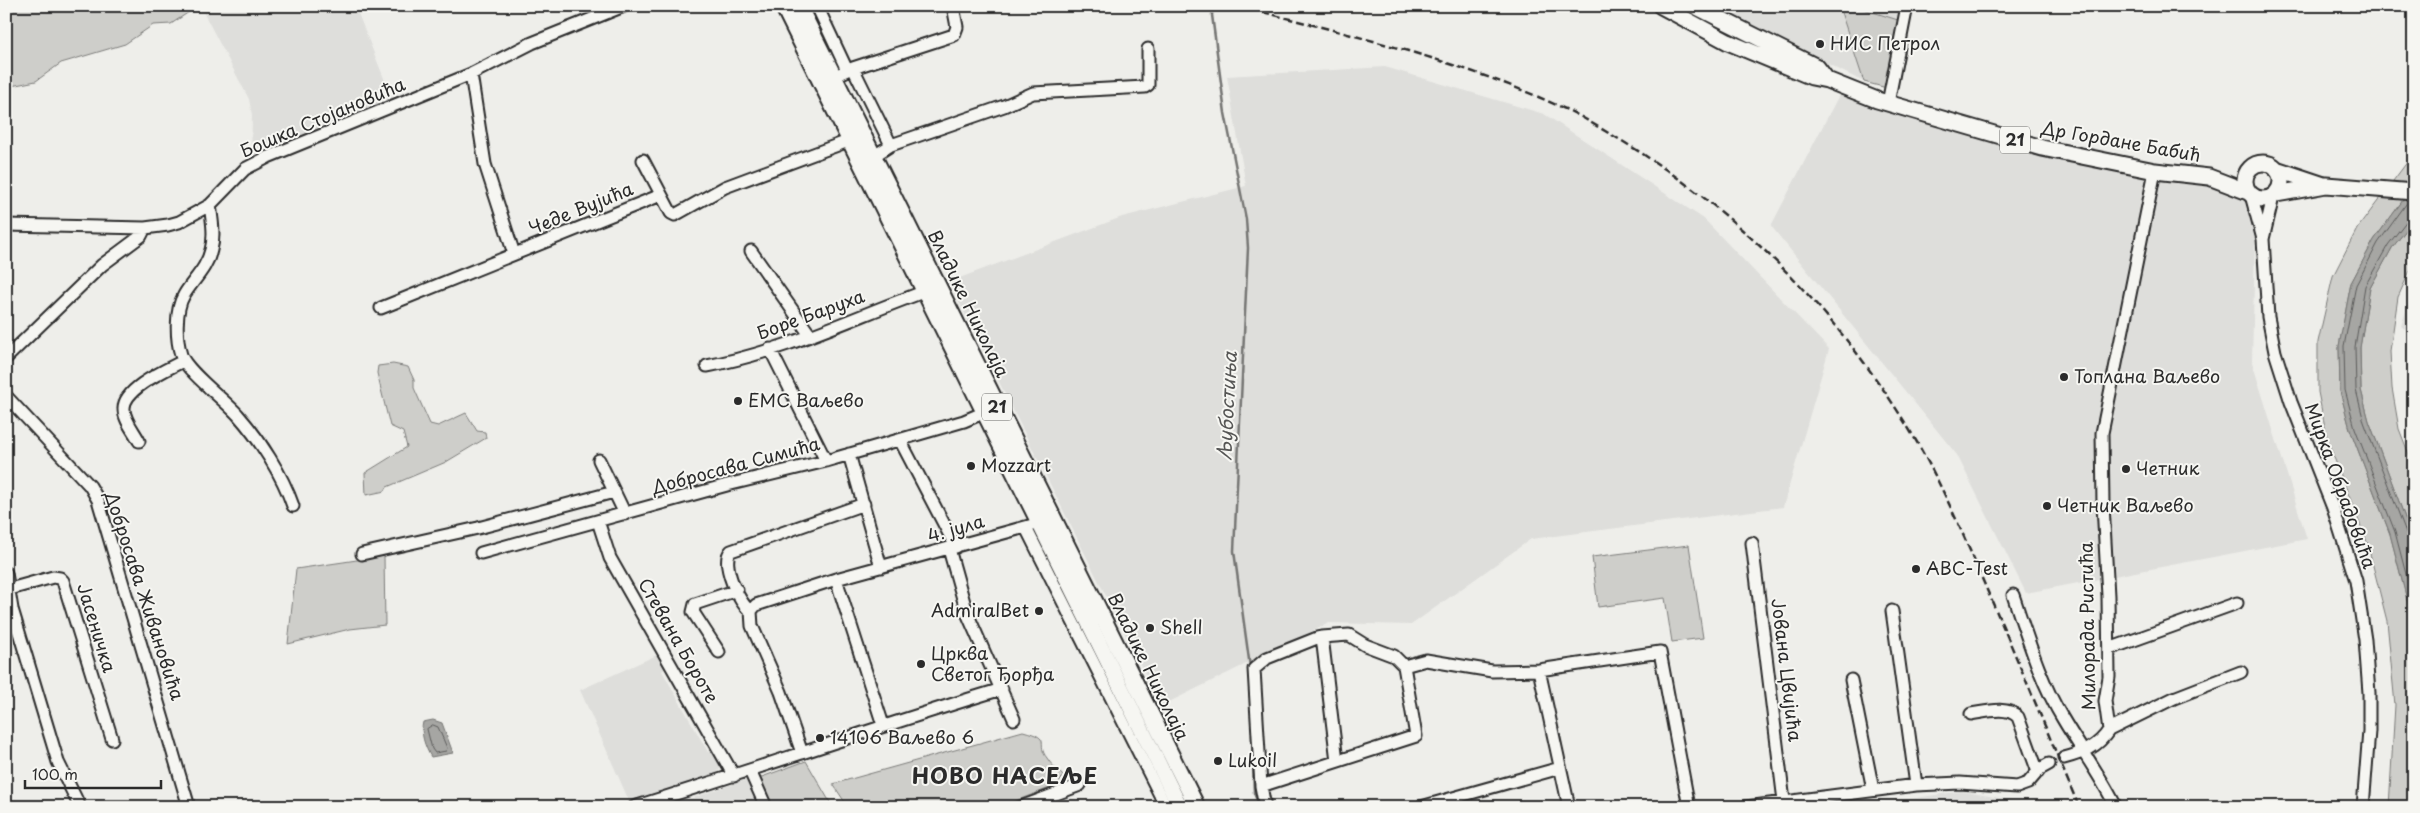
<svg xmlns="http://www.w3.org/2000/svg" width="2420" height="813" font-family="'Playpen Sans',sans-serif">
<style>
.built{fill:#dededb}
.green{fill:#cececa;stroke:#7c7c7a}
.water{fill:#a6a6a3;stroke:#757573}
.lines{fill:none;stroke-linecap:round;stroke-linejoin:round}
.shore{stroke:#5c5c5b;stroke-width:1}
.stream{stroke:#757573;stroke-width:2.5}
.minor-casing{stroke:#2b2b2b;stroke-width:15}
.major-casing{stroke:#2b2b2b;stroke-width:19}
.minor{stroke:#f6f6f2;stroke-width:11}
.major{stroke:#f6f6f2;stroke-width:15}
.rail{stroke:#2b2b2b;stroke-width:2.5;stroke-dasharray:8 4;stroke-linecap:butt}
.poi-dot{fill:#2b2b2b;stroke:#f6f6f2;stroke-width:2}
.labels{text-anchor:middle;stroke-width:4;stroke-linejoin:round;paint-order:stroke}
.shield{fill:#f6f6f2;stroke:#686867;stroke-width:1}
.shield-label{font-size:16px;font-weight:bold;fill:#2b2b2b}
.poi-label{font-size:18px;fill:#2b2b2b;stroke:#f6f6f2;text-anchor:start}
.street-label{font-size:18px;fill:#2b2b2b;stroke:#f6f6f2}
.water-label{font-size:19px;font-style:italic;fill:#565655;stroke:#f6f6f2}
.district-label{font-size:22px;font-weight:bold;letter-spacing:1px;fill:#2b2b2b;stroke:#f6f6f2}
</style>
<rect width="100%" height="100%" fill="#eeeeea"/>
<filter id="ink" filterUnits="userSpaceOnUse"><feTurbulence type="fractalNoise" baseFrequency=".02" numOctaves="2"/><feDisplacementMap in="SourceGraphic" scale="10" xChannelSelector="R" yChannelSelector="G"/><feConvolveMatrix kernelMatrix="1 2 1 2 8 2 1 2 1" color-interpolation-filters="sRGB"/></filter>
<g filter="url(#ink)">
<path class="built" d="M 200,6 L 355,6 L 395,106 L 251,165 L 252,115 L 249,99 Z
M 1711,6 L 1839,6 L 1864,82 Z
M 1854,6 L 1904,6 L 1901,21 Z
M 1385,67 L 1544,114 L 1704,219 L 1829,349 L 1783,507 L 1531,539 L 1411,625 L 1329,623 L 1161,706 L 949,282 L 1122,217 L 1246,186 L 1227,76 Z
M 1840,93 L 1963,124 L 2190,174 L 2254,179 L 2256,203 L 2252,362 L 2307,539 L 2026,593 L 1957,455 L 1771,226 Z
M 2414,287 L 2414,336 L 2401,326 Z
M 659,654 L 667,667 L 662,671 L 708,752 L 714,749 L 722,767 L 716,773 L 630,803 L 580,690 Z
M 753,777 L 766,807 L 667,807 Z
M 1961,791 L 2049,807 L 1858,807 Z"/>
<path class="green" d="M 7,6 L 190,6 L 192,10 L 171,24 L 153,25 L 125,44 L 61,63 L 36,81 L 6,87 Z
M 1839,6 L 1854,6 L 1901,21 L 1887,88 L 1864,82 Z
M 2414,153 L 2414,185 L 2374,240 L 2351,283 L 2339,346 L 2340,391 L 2350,429 L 2390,534 L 2411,615 L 2414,646 L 2413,807 L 2389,807 L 2395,705 L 2387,621 L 2367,542 L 2328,442 L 2318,392 L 2318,342 L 2333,276 L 2357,229 Z
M 2414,220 L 2414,262 L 2398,297 L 2390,351 L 2392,388 L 2399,429 L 2414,467 L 2414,542 L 2369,421 L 2361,390 L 2360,347 L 2370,288 L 2392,248 Z
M 393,364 L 408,367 L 414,380 L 414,388 L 430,424 L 438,426 L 466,413 L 477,431 L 485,432 L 486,438 L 446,462 L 387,487 L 385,491 L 366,495 L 365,473 L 407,447 L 403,432 L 390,426 L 377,373 L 378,366 Z
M 1689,545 L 1703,638 L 1672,642 L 1665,598 L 1598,607 L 1592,557 Z
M 384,556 L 385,625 L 350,629 L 288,644 L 296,569 Z
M 1023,731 C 1054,739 1035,743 1047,758 C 1051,765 1058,770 1063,776 L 1058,785 L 999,807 L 848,807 L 833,784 Z
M 806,761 L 831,804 L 828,807 L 771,807 L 759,778 Z"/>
<path class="water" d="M 2414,185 L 2414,220 L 2392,248 L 2370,288 L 2360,348 L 2361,390 L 2369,421 L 2414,542 L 2414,645 L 2411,615 L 2390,534 L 2350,429 L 2340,391 L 2339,346 L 2351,283 L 2374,240 Z
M 433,720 L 442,723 L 453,753 L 431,757 C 425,747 420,733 423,722 Z"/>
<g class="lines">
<path class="shore" d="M 2409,200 L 2378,243 L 2356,285 L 2344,346 L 2345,390 L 2355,428 L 2395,532 L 2414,605
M 2414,217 L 2408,219 L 2388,245 L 2365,286 L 2355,347 L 2356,390 L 2364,422 L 2407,535 L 2414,539
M 433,725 L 438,727 L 447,748 L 446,751 L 435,753 L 432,749 L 427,729 Z"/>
<path class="stream" d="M 1213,6 L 1212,15 L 1225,113 L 1246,219 L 1248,248 L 1234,551 L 1250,667
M 1252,735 L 1254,793 L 1259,805"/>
<defs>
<path id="minor" d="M 817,6 L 847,70
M 853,68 L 891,145
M 471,74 L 485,164 L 514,254
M 835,76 L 853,68 L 954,35 L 957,27 L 953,6
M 1888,103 L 1907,6
M 874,156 L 891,145 L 1004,106 L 1033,93 L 1145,87 L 1148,85 L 1148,49
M 643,160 L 671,213 L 675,215 L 725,187 L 851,140
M 2251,195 L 2263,239 L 2268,317 L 2275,352 L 2291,402 L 2333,508 L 2356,581 L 2365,640 L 2369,693 L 2369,731 L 2363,807
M 210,205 C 212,219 215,236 211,250 C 207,268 193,280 184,295 C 175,310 176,339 181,355 C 186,371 225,400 238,415 C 260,440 282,474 293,506
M 6,225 L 145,228 L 168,225 L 179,222 L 210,205 L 245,169 L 268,157 L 471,74 L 532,43 L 624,6
M 2263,239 L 2273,197
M 751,251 L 810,335
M 381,308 L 661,195
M 770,349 L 826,461
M 6,358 L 102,265 L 141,236 L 145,228
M 707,366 C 783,352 854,317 926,291
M 6,396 L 90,486 L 98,500 L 189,807
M 900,440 L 956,547
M 139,441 C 134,431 124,420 124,409 C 123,388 168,369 183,361
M 849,454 L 881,567
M 599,460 L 625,514
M 598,521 L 610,558 L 734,776
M 1026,528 L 1166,807
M 1752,543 L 1784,801
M 949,549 L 967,613 L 1014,719
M 481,553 L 727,485 L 826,461 L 964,421 L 992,409
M 362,554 L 478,528 L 614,492
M 6,573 L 12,609 L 58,762 L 80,807
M 836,579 L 883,725
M 10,589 L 53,577 L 60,578 L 63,581 L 112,739
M 2013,595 C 2027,636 2040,681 2063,719 C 2080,748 2101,776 2116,807
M 751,611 C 739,605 720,562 731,551 L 864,504
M 1892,611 L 1916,785
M 1322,637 L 1349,635 L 1365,645 L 1394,656 L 1404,666 L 1426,660 L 1492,671 L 1539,670 L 1660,652 L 1689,807
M 2109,649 L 2237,603
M 719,652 L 693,612 L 695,604 L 737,590
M 1539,670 L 1569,807
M 1851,680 L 1873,790
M 1971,714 C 1985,712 2007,705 2018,717 L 2038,772
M 2109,730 L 2174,698 L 2241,672
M 802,753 L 781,692 L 752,626 L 751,611 L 756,605 L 836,579 L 1040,523
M 2064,758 C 2083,753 2098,747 2109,730 L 2105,701 L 2109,677 L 2108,596 L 2103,505 L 2102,433 L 2155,171
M 750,771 L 766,807
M 1261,786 L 1416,736 L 1404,666
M 634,807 C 757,769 879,726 1002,689
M 1021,807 L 1080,785
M 1265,807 L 1261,786 L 1254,669 L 1267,658 L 1317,638 L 1322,637 L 1337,761
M 1421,807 L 1560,768
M 1746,807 L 1916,785 L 1960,783 L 2017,787 L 2028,783 L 2040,769 L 2049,764"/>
<path id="major" d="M 783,6 L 1180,807
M 799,6 L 1197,807
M 1661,6 L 1728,42 L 1812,77 L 1827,80 L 1877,100 L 2042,148 L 2155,171 L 2209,177 L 2248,192
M 1695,6 L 1817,67 L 1827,80
M2245 181a18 18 0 1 1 36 0a18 18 0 1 1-36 0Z
M 2276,169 L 2324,185
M 2276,194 L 2326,185 L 2414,192"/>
</defs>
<use href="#minor" class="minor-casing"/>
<use href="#major" class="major-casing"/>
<use href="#minor" class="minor"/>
<use href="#major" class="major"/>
<path class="rail" d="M 1239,6 C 1348,34 1460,60 1563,108 C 1580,115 1596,126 1612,135 C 1738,209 1844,318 1918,444 C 1945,491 1966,541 1987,590 C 2019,662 2048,734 2079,807"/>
</g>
</g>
<g class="poi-dot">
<circle cx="1820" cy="44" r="5"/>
<circle cx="2064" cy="377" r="5"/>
<circle cx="738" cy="401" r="5"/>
<circle cx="971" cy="466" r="5"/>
<circle cx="2126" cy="469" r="5"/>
<circle cx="2047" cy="506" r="5"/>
<circle cx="1916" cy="569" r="5"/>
<circle cx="1039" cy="611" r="5"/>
<circle cx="1150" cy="628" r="5"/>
<circle cx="921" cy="664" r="5"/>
<circle cx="820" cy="738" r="5"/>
<circle cx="1218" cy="761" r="5"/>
</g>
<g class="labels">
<g class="shield">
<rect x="2000" y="126.5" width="30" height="27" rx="4"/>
<rect x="982" y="393.5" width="30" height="27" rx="4"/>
</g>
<g class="shield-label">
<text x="2015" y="146">21</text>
<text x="997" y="413">21</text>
</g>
<g class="poi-label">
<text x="1830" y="50">НИС Петрол</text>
<text x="2074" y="383">Топлана Ваљево</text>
<text x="748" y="407">ЕМС Ваљево</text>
<text x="981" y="472">Mozzart</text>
<text x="2136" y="475">Четник</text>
<text x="2057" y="512">Четник Ваљево</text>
<text x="1926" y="575">ABC-Test</text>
<text x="1029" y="617" text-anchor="end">AdmiralBet</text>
<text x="1160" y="634">Shell</text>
<text x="931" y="660">Црква<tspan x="931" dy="21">Светог Ђорђа</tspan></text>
<text x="830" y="744">14106 Ваљево 6</text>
<text x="1228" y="767">Lukoil</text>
</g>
<g class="street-label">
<text transform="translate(323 118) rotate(-23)" y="6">Бошка Стојановића</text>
<text transform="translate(2121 142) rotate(10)" y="6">Др Гордане Бабић</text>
<text transform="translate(581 209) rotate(-22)" y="6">Чеде Вујића</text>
<text transform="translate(968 304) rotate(64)" y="6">Владике Николаја</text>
<text transform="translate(811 315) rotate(-20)" y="6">Боре Баруха</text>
<text transform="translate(736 466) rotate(-15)" y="6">Добросава Симића</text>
<text transform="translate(2340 486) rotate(70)" y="6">Мирка Обрадовића</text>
<text transform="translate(956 529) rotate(-16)" y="6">4. јула</text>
<text transform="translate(144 596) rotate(72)" y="6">Добросава Живановића</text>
<text transform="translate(2088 626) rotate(-91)" y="6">Милорада Ристића</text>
<text transform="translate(96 628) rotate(73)" y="6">Јасеничка</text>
<text transform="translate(678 641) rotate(60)" y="6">Стевана Бороте</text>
<text transform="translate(1148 667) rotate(64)" y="6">Владике Николаја</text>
<text transform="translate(1786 670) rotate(83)" y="6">Јована Цвијића</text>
</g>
<g class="water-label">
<text transform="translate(1227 406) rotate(-87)" y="7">Љубостиња</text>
</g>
<g class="district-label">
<text x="1005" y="784">НОВО НАСЕЉЕ</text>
</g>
</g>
<rect width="2420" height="813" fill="none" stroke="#f6f6f2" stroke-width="25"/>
<rect x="12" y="12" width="2395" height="788" fill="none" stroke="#2b2b2b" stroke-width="2" filter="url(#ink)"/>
<path d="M25 780v8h136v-8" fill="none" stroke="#2b2b2b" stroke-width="2.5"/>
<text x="32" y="780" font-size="15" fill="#2b2b2b" stroke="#f6f6f2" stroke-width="4" paint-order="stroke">100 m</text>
</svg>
